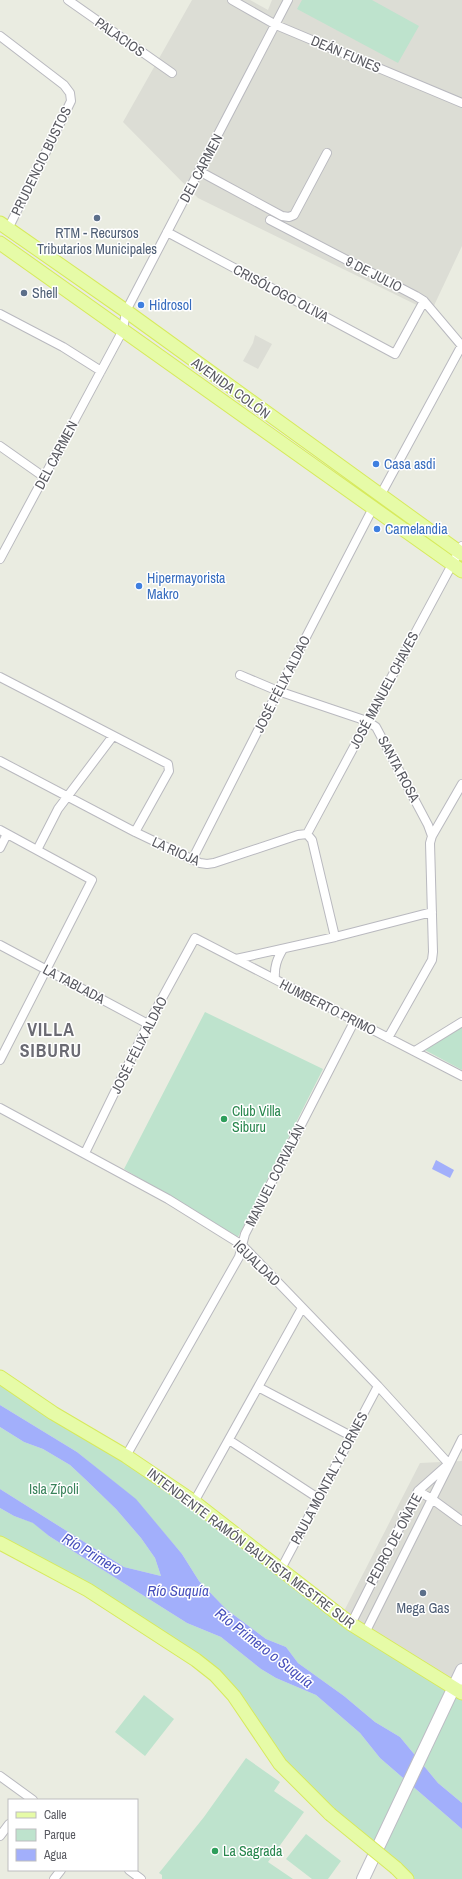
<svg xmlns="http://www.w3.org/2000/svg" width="462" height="1879" font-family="'Archivo Narrow',sans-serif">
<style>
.industrial{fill:#dcddd5}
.green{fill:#bee3cd}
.water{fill:#a2affb}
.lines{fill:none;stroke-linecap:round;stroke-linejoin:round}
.minor-casing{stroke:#b9b9bf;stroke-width:10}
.secondary-casing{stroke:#bcbcc4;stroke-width:14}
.primary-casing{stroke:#d7ea5c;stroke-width:15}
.minor{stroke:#fff;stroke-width:8}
.secondary{stroke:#fff;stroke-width:12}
.primary{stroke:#e6fba7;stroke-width:13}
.primary-bridge-casing{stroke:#d7ea5c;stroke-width:15;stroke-linecap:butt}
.primary-bridge{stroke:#e6fba7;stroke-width:13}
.service-dot{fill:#5c6f8a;stroke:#fff;stroke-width:1.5}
.shop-dot{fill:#3f7fe0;stroke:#fff;stroke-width:1.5}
.leisure-dot{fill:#2e9e5b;stroke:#fff;stroke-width:1.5}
.labels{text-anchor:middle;stroke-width:3;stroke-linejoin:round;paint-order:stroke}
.street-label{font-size:14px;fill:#595a61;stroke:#fff}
.service-label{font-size:14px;fill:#4e5e75;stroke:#fff}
.shop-label{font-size:14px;fill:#366cbe;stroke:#fff;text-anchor:start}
.leisure-label{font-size:14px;fill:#27864d;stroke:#fff;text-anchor:start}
.park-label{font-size:14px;fill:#38825a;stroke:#fff}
.water-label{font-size:15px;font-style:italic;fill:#464fbc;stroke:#fff}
.district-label{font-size:18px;font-weight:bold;letter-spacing:1px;fill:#6b6b73;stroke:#fff}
</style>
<rect width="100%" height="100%" fill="#eaece1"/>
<path class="industrial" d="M 192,0 L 250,0 L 268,10 L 272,0 L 462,0 L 462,246 L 431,312 L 198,198 L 123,122 Z
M 255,335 L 272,344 L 258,369 L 243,361 L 253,343 Z
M 462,1461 L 462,1689 L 344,1611 L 420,1463 Z"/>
<path class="green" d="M 302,0 L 372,0 L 419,26 L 398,63 L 297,9 Z
M 205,1012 L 323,1069 L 238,1237 L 124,1169 Z
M 462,1027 L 462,1070 L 423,1049 Z
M 0,1377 L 92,1436 L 351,1624 L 462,1693 L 462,1803 L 438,1783 L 400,1737 L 375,1722 L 344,1696 L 298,1663 L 286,1647 L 266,1639 L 226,1609 L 199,1581 L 182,1554 L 135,1499 L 77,1452 L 0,1405 Z
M 0,1427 L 24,1442 L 43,1449 L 70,1465 L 85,1479 L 116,1509 L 141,1538 L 155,1558 L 161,1576 L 124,1567 L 0,1489 Z
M 0,1508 L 14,1516 L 34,1523 L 49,1536 L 187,1623 L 221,1637 L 261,1669 L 276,1678 L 316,1695 L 360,1733 L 380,1758 L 462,1829 L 462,1879 L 407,1879 L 396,1868 L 390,1854 L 289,1775 L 215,1675 L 0,1543 Z
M 144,1695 L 174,1719 L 145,1756 L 115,1732 Z
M 246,1758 L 280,1782 L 274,1791 L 304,1812 L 268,1862 L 293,1879 L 162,1879 L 162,1875 L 159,1873 L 204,1817 Z
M 306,1834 L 341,1861 L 328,1879 L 312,1879 L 286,1859 Z"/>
<path class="water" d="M 436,1160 L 454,1170 L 450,1178 L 432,1169 Z
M 0,1405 L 77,1452 L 136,1499 L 182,1554 L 199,1581 L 226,1609 L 266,1639 L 286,1647 L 298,1663 L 344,1696 L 375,1722 L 400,1737 L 438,1783 L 462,1803 L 462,1829 L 380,1758 L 360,1733 L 316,1695 L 276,1678 L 261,1669 L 221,1637 L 187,1623 L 49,1536 L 33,1523 L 14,1516 L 0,1508 L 0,1489 L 124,1567 L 161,1576 L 155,1558 L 141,1538 L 116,1509 L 85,1479 L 70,1465 L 43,1449 L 24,1442 L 0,1427 Z"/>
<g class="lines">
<defs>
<path id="minor" d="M 68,0 L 172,73
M 232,0 L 276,25 L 462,103
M 0,36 L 64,85 L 70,93 L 71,101 L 8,229
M 199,171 L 282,216 L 289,217 L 294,215 L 327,153
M 270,220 L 416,296 L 424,301 L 462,346
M 167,232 L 395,354 L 424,301
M 0,314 L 63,347 L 101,371
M 0,446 L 44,477
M 380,496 L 462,345
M 0,559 L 123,330 L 126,311 L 288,0
M 240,675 L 278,691 L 367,721 L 376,727 L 428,825 L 432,836
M 0,677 L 168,764 L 169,771 L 135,832
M 0,761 L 135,832 L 200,863 L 207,864 L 214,863 L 298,835 L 307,834 L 312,840 L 335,937
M 0,830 L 92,880 L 0,1060
M 307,834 L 462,546
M 0,848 L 7,834
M 37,850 L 58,809 L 113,736
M 192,860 L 278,691 L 373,508
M 0,945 L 148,1024
M 236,959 L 335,937 L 432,912
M 275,979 C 274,967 277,959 283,949
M 388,1038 L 432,960 L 433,952 L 430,843 L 432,836 L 462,784
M 415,1051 L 462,1022
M 0,1108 L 168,1199 L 242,1245 L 378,1386 L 449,1464
M 85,1153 L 148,1024 L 195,938 L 462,1076
M 258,1387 L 351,1436
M 229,1440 L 318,1498
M 126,1456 L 239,1257 L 245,1234 L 355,1020
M 418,1491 L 432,1499 L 462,1521
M 194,1502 L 302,1308
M 281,1569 L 378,1386
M 351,1624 L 418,1491 L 445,1467
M 365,1633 L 462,1439
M 0,1776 L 33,1800
M 0,1836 L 9,1824
M 129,1870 L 141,1879
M 54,1879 L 61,1870"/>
<path id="secondary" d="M 363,1879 L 462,1670"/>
<path id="primary" d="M 0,223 L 126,311 L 462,554
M 0,243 L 462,571
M 0,1377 L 53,1413 L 126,1456 L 194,1502 L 351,1624 L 462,1693
M 0,1543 L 88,1590 L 196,1660 L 215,1675 L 234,1696 L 280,1764 L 330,1814
M 396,1868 L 407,1879"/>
</defs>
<use href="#minor" class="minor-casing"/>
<use href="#secondary" class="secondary-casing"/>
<use href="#primary" class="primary-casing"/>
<use href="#minor" class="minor"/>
<use href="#secondary" class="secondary"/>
<use href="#primary" class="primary"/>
<defs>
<path id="primary-bridge" d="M 330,1814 L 396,1868"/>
</defs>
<use href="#primary-bridge" class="primary-bridge-casing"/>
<use href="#primary-bridge" class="primary-bridge"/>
</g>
<g class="service-dot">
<circle cx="97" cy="218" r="4"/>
<circle cx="24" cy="293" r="4"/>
<circle cx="423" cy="1593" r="4"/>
</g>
<g class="shop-dot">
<circle cx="141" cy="305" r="4"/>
<circle cx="376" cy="464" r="4"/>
<circle cx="377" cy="529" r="4"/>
<circle cx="139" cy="586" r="4"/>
</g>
<g class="leisure-dot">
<circle cx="224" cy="1119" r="4"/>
<circle cx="215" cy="1851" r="4"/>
</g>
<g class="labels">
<g class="street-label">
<text transform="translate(120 37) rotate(35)" y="5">PALACIOS</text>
<text transform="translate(346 54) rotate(23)" y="5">DEÁN FUNES</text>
<text transform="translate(41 161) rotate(-64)" y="5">PRUDENCIO BUSTOS</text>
<text transform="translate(201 168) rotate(-62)" y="5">DEL CARMEN</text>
<text transform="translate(374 274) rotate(27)" y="5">9 DE JULIO</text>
<text transform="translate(281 293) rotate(28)" y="5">CRISÓLOGO OLIVA</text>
<text transform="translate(231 388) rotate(36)" y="5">AVENIDA COLÓN</text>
<text transform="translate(56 455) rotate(-62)" y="5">DEL CARMEN</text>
<text transform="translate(282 684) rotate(-63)" y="5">JOSÉ FÉLIX ALDAO</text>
<text transform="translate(384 690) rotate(-62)" y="5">JOSÉ MANUEL CHAVES</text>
<text transform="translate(399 769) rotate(62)" y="5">SANTA ROSA</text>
<text transform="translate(176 851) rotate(24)" y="5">LA RIOJA</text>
<text transform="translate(74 984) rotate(28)" y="5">LA TABLADA</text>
<text transform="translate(328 1007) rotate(27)" y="5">HUMBERTO PRIMO</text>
<text transform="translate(139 1045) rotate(-63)" y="5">JOSÉ FÉLIX ALDAO</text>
<text transform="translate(275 1175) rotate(-63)" y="5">MANUEL CORVALÁN</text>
<text transform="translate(257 1263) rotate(44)" y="5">IGUALDAD</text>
<text transform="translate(329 1478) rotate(-62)" y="5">PAULA MONTAL Y FORNES</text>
<text transform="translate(394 1539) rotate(-62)" y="5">PEDRO DE OÑATE</text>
<text transform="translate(251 1548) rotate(37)" y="5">INTENDENTE RAMÓN BAUTISTA MESTRE SUR</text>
</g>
<g class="service-label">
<text x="97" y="238">RTM - Recursos<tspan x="97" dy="16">Tributarios Municipales</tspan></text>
<text x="32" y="298" text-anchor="start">Shell</text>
<text x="423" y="1613">Mega Gas</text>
</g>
<g class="shop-label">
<text x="149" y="310">Hidrosol</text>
<text x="384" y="469">Casa asdi</text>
<text x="385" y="534">Carnelandia</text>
<text x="147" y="583">Hipermayorista<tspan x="147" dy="16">Makro</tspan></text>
</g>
<g class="leisure-label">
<text x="232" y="1116">Club Villa<tspan x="232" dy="16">Siburu</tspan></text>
<text x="223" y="1856">La Sagrada</text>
</g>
<g class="park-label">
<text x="54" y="1494">Isla Zípoli</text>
</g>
<g class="water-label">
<text transform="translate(92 1554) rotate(31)" y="5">Río Primero</text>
<text x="178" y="1596">Río Suquía</text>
<text transform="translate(264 1648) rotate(38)" y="5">Río Primero o Suquía</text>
</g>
<g class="district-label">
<text x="51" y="1036">VILLA<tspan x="51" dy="21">SIBURU</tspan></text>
</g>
</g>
<rect x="8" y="1799" width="130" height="72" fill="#ffffff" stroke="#bdbdc0"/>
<rect x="16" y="1812" width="20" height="6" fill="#e6fba7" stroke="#bdbdc0"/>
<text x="44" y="1819" font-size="12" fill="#595a61">Calle</text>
<rect x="16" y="1829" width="20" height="12" fill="#bee3cd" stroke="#bdbdc0"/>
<text x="44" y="1839" font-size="12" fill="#595a61">Parque</text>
<rect x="16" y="1849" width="20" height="12" fill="#a2affb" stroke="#bdbdc0"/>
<text x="44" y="1859" font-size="12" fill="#595a61">Agua</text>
</svg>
